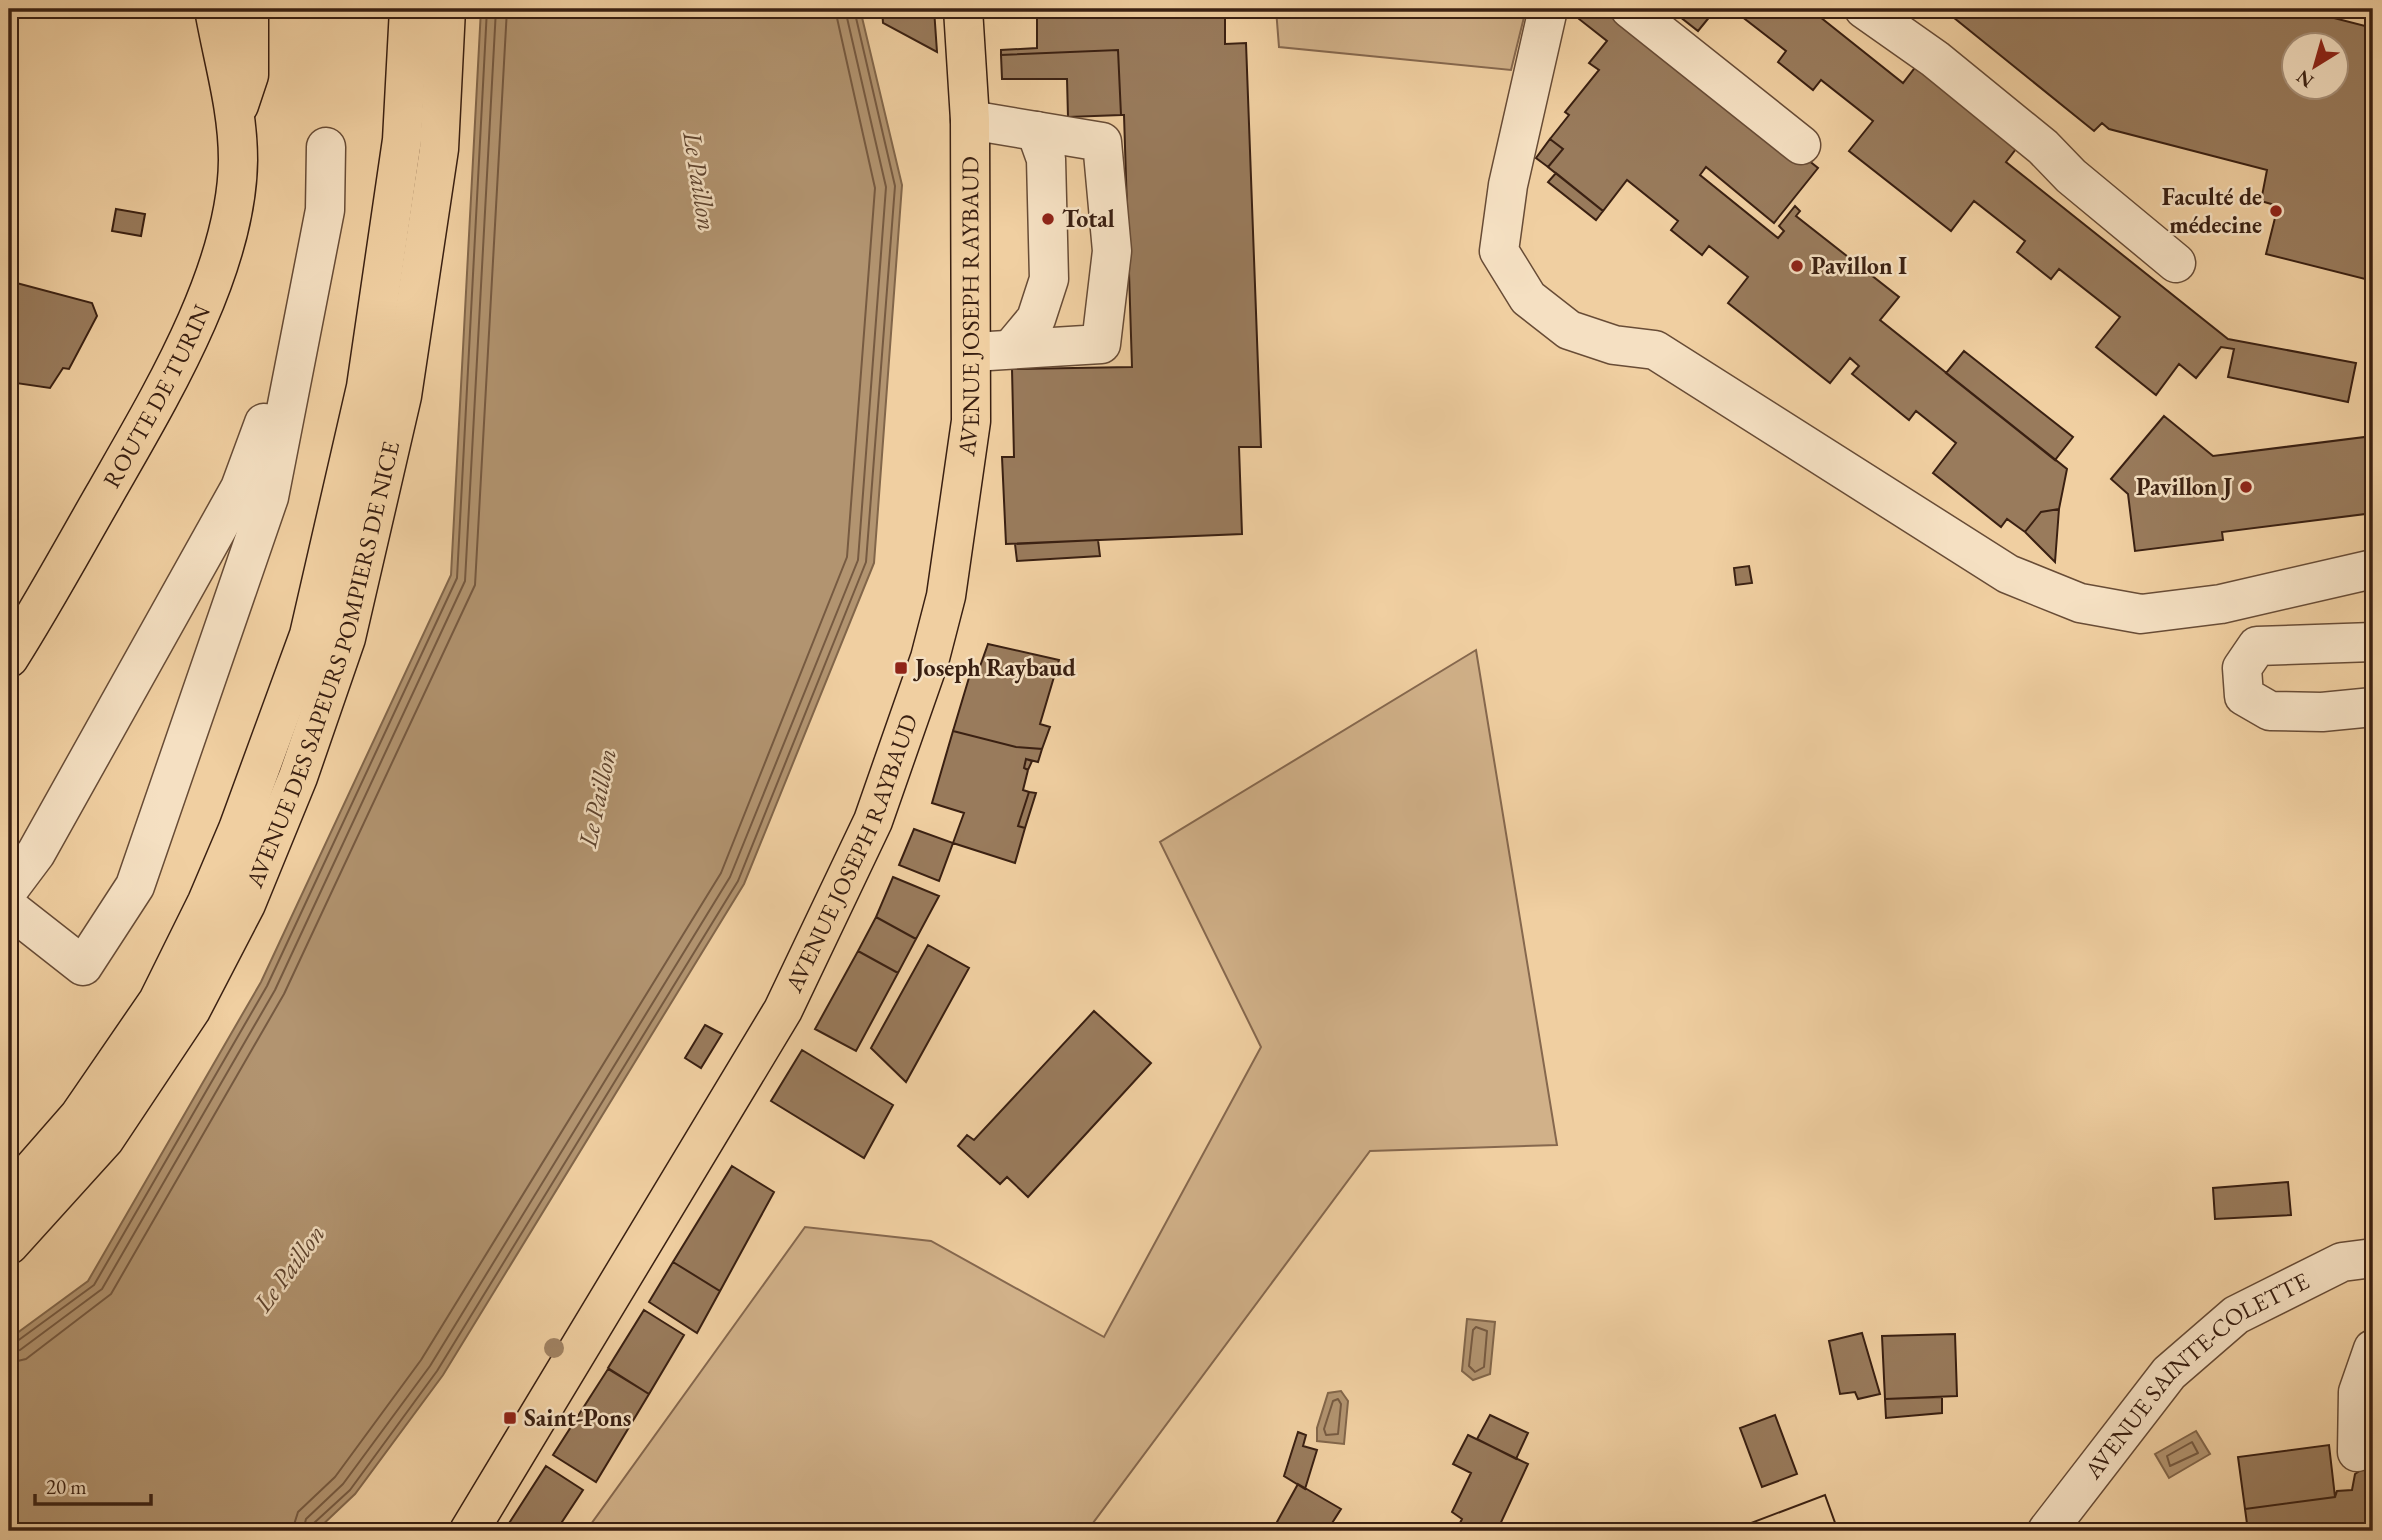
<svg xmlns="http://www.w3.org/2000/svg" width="2382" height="1540" font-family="'EB Garamond',serif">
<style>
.green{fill:#d1b189;stroke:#86684e;stroke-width:2}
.water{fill:#b29470;stroke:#82664a;stroke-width:2}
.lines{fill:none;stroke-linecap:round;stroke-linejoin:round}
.shore{stroke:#765a41;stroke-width:2}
.building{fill:#997b5c;stroke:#3a2012;stroke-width:2;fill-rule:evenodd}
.minor-casing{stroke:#684c36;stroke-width:41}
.major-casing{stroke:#3a2012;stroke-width:41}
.minor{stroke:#f5e0c2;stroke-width:38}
.major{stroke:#f0cfa1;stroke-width:38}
.tree{fill:#a18363}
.poi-dot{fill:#8f2418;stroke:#f5e0c2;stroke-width:2.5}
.labels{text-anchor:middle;stroke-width:5;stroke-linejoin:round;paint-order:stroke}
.poi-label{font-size:24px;font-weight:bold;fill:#3a2012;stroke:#f5e0c2;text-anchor:start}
.street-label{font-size:24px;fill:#3a2012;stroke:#f5e0c2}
.water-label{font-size:26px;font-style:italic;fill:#5e432e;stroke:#f5e0c2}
</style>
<rect width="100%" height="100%" fill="#f0cfa1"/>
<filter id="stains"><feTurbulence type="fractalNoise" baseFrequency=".00286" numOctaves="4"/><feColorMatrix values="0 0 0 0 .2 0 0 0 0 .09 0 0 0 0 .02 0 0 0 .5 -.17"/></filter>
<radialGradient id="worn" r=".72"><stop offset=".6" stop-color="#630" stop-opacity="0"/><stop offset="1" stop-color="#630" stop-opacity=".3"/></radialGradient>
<path class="green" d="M 1276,9 L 1526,9 L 1511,70 L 1279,47 Z
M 1476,650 L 1557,1145 L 1370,1151 L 1087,1531 L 586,1531 L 805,1227 L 931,1241 L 1104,1337 L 1261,1047 L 1160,842 Z"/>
<path class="water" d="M 481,9 L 860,9 L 902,185 L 874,563 L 744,884 L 443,1375 L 355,1494 L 316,1531 L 9,1531 L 9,1339 L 88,1281 L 261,982 L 451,575 Z
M 1467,1319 L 1495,1322 L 1490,1374 L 1473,1380 L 1462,1371 Z
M 1341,1391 L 1348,1401 L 1344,1444 L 1317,1441 L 1317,1428 L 1328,1393 Z
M 2196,1431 L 2210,1454 L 2169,1478 L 2155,1454 Z"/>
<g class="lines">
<path class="shore" d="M 1476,1327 L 1487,1331 L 1484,1367 L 1475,1372 L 1469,1366 L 1473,1330 Z
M 9,1344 L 16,1342 L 94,1285 L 267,986 L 457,578 L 487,9
M 9,1352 L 20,1350 L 102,1289 L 275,990 L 465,581 L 496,9
M 9,1363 L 26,1359 L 111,1294 L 284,994 L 475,585 L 507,9
M 1338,1399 L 1341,1404 L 1338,1434 L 1326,1435 L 1324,1429 L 1333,1401 Z
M 2192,1442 L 2198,1453 L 2170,1466 L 2167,1456 Z
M 292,1531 L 298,1512 L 335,1477 L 421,1360 L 721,873 L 847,557 L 875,188 L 835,9
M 303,1531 L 306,1519 L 343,1484 L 430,1366 L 730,877 L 858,560 L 886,187 L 845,9
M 311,1531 L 314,1523 L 350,1490 L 437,1371 L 738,881 L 866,562 L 895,186 L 854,9"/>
</g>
<path class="building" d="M 882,9 L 934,9 L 937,52 L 883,23 Z
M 1037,9 L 1225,9 L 1225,44 L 1246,43 L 1261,447 L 1239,447 L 1242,534 L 1006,544 L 1002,457 L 1014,457 L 1012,369 L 1132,367 L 1124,115 L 1121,115 L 1118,50 L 1001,55 L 1001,50 L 1037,48 Z
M 1582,9 L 1619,9 L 1818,168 L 1774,223 L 1706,167 L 1700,175 L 1778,238 L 1784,231 L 1779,226 L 1795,206 L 1800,211 L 1796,216 L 1899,297 L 1880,320 L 2067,469 L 2059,509 L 2041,512 L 2025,532 L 2007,519 L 2001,527 L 1933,473 L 1956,443 L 1916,411 L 1909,420 L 1852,374 L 1859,366 L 1850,358 L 1830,383 L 1728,303 L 1748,277 L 1709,246 L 1702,255 L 1671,230 L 1678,221 L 1627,180 L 1603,211 L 1548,167 L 1563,149 L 1550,139 L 1569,115 L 1565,112 L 1599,70 L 1589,63 L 1607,41 L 1579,19 Z
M 1670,9 L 1716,9 L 1698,31 Z
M 1732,9 L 1810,9 L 1903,83 L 1924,56 L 2026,136 L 2006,162 L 2228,339 L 2356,363 L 2348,402 L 2228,377 L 2234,349 L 2221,347 L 2196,378 L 2179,364 L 2156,395 L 2096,347 L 2120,317 L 2059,269 L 2051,279 L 2017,252 L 2025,241 L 1974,201 L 1951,231 L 1849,151 L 1873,121 L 1821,80 L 1813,90 L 1778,62 L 1786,51 Z
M 1943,9 L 2299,9 L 2373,28 L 2373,281 L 2266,254 L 2278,206 L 2261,201 L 2267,170 L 2109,129 L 2102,123 L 2094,131 ZM 2294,46 L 2336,46 L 2336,88 L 2294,88 Z
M 1118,50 L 1121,115 L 1068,117 L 1067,79 L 1002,79 L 1001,55 Z
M 1550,139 L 1563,149 L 1548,167 L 1536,158 Z
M 1556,173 L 1603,211 L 1596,220 L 1548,182 Z
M 116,209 L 145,214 L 141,236 L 112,231 Z
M 9,281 L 92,303 L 97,316 L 69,369 L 63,368 L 50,388 L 9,382 Z
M 1964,351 L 2073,437 L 2055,460 L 1946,373 Z
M 2164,416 L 2213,456 L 2373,436 L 2373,513 L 2222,532 L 2223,540 L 2135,551 L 2128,494 L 2111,479 Z
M 2059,509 L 2055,562 L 2025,532 L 2041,512 Z
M 1098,540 L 1100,556 L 1017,561 L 1015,544 Z
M 1749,566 L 1752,583 L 1736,585 L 1734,568 Z
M 988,644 L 1059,660 L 1040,724 L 1050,727 L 1042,749 L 1016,747 L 953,731 L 971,671 L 978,672 Z
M 953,731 L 1016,747 L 1042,749 L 1038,762 L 1026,759 L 1024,768 L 1028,770 L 1023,790 L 1029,792 L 1018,826 L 1025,828 L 1015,863 L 953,843 L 964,813 L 932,803 Z
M 1026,759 L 1032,761 L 1028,770 L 1024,768 Z
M 1029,792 L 1036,793 L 1025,828 L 1018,826 Z
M 914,829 L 953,843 L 939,881 L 899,865 Z
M 893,877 L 939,896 L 916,939 L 876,917 Z
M 876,917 L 916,939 L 898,973 L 858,951 Z
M 928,945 L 969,968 L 906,1082 L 871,1048 Z
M 858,951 L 898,973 L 856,1051 L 815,1029 Z
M 1094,1011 L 1151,1063 L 1028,1197 L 1007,1177 L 1000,1184 L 958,1146 L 967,1135 L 974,1140 Z
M 705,1025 L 722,1034 L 701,1068 L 685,1058 Z
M 802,1050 L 893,1105 L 864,1158 L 771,1101 Z
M 732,1166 L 774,1192 L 720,1291 L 673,1262 Z
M 2288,1182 L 2291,1215 L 2215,1219 L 2213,1188 Z
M 673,1262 L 720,1291 L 697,1333 L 649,1302 Z
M 644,1310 L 684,1335 L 649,1394 L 608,1368 Z
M 1862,1333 L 1880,1394 L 1858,1399 L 1855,1392 L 1840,1394 L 1829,1341 Z
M 1955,1334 L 1957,1396 L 1885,1399 L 1882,1336 Z
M 608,1369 L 649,1394 L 596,1482 L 553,1455 Z
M 1942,1397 L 1942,1413 L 1886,1418 L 1885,1399 Z
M 1490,1415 L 1528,1433 L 1516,1459 L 1477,1439 Z
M 1775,1415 L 1797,1474 L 1762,1487 L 1740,1428 Z
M 1298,1432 L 1306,1435 L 1303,1446 L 1317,1450 L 1305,1489 L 1284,1476 Z
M 1468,1435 L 1528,1464 L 1497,1531 L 1456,1531 L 1462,1519 L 1452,1512 L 1471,1473 L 1453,1464 Z
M 2329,1445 L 2335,1497 L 2245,1509 L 2238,1457 Z
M 2373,1462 L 2373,1531 L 2248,1531 L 2245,1509 L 2335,1497 L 2337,1491 L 2352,1490 L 2355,1474 Z
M 546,1466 L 583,1490 L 556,1531 L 504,1531 Z
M 1298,1484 L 1341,1509 L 1327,1531 L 1272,1531 Z
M 1825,1495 L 1838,1531 L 1730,1531 Z
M 1825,1495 L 1838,1531 L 1730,1531 Z"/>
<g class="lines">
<defs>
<g id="minor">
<path d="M 1548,9 L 1508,185 L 1499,251 L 1528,298 L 1569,330 L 1614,345 L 1655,350 L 2008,574 L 2080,603 L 2141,614 L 2221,604 L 2373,569"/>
<path d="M 1630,9 L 1801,145"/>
<path d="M 1864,9 L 1935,59 L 2043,147 L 2071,176 L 2176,263"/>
<path d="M 970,120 L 1102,142 L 1112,251 L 1101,344 L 973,352"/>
<path d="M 1011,349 L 1036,319 L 1049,279 L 1046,159 L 1036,131"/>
<path d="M 2373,642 L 2257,646 L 2242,668 L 2244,696 L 2270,711 L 2322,712 L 2373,707"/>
<path d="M 9,889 L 36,853 L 240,488 L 264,423"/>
<path d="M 9,908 L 83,966 L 135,886 L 269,497 L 325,210 L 326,147"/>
<path d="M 2357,1452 L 2358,1392 L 2373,1349"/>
<path id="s1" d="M 2047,1531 L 2169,1373 L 2236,1315 L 2342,1262 L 2373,1258"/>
</g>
<g id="major">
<path d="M 239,105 L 249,75 L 249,9"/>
<path id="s2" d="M 9,658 C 42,606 72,551 103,497 C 157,402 237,273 238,160 C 238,108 223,60 214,9"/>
<path d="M 9,1196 L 79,1116 L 158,1001 L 207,902 L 238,829 L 309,635 L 366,387 L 402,140 L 409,9"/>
<path id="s3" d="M 9,1245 L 105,1139 L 191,1010 L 246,904 L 298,777 L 346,638 L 402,396 L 439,149 L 446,9"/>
<path id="s4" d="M 469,1531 L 783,1010 L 873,821 L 930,658 L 946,596 L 971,421 L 970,120 L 963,9"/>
</g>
</defs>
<use href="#minor" class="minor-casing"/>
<use href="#major" class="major-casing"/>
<use href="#minor" class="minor"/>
<use href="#major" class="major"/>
</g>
<circle class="tree" cx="554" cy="1348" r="10"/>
<g class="poi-dot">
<circle cx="2276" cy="211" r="7"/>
<circle cx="1048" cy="219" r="7"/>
<circle cx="1797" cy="266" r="7"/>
<circle cx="2246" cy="487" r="7"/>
<rect x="894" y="661" width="14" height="14" rx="3.5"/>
<rect x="503" y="1411" width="14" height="14" rx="3.5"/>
</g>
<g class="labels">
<g class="poi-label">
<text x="2262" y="205" text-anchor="end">Faculté de<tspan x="2262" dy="28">médecine</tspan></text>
<text x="1062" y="227">Total</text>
<text x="1811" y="274">Pavillon I</text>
<text x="2232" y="495" text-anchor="end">Pavillon J</text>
<text x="915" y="676">Joseph Raybaud</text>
<text x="524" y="1426">Saint-Pons</text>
</g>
<g class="street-label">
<text dy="8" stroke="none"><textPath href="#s4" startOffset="1346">AVENUE JOSEPH RAYBAUD</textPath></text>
<text dy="8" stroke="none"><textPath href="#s2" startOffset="301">ROUTE DE TURIN</textPath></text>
<text dy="8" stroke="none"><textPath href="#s3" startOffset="670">AVENUE DES SAPEURS POMPIERS DE NICE</textPath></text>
<text dy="8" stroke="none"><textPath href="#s4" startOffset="780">AVENUE JOSEPH RAYBAUD</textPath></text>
<text dy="8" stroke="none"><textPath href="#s1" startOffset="219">AVENUE SAINTE-COLETTE</textPath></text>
</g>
<g class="water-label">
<text transform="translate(700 181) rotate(81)" y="9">Le Paillon</text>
<text transform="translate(597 798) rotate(-78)" y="9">Le Paillon</text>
<text transform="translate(289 1268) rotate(-54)" y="9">Le Paillon</text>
</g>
</g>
<rect width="2382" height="1540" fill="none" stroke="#f0cfa1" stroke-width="35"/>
<rect x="10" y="10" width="2361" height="1519" fill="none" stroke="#3a2012" stroke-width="3.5"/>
<rect x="18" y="18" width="2347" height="1505" fill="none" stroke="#3a2012" stroke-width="2"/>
<g transform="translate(2315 66) rotate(217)"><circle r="33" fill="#f5e0c2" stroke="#aa937c" stroke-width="2"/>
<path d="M0-5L12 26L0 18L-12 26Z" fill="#8f2418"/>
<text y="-10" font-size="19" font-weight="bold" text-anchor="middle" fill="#3a2012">N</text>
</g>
<path d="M35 1494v10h116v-10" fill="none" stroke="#3a2012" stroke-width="3.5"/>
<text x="46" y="1494" font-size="21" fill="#3a2012" stroke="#f5e0c2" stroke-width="5" paint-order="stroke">20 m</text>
<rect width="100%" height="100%" filter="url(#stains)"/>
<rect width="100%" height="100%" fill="url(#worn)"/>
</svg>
